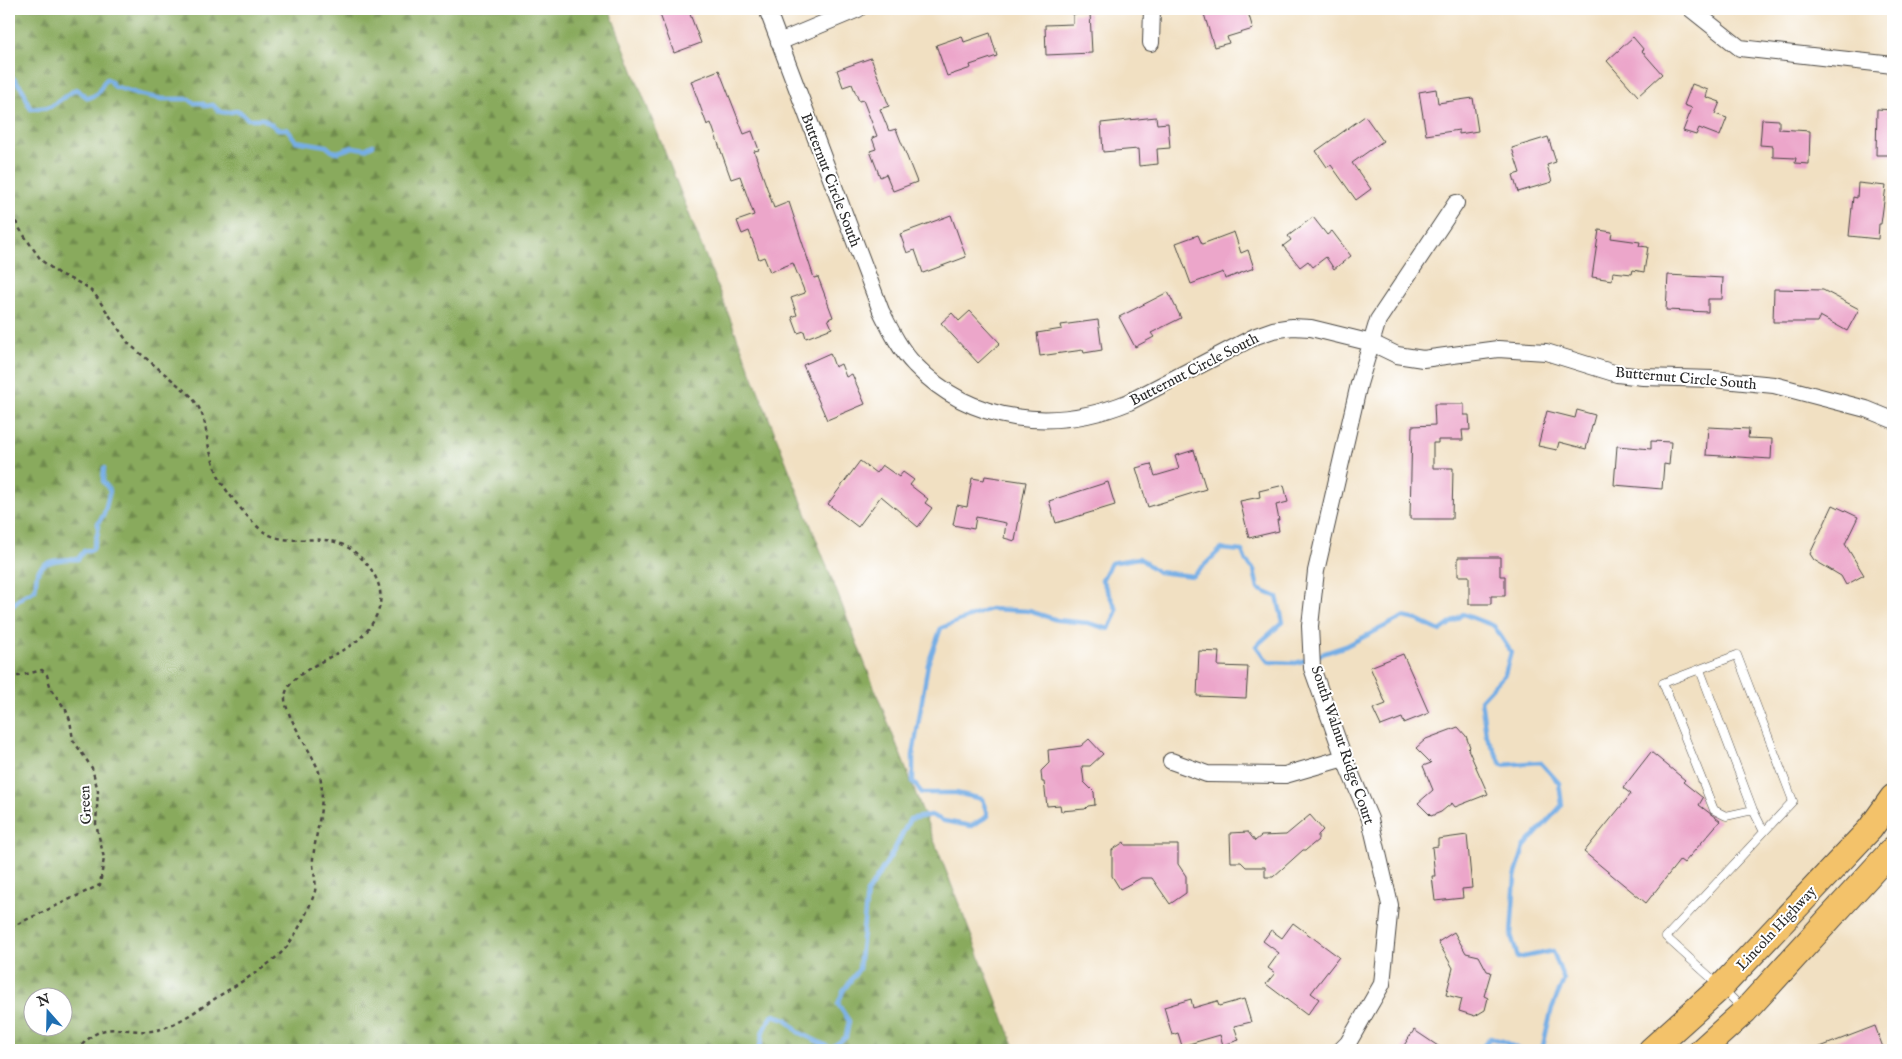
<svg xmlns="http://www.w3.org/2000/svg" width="1902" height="1059" font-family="'IM FELL English',serif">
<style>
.forest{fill:url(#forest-firs);stroke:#5a6a44;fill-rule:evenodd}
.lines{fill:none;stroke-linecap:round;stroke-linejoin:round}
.stream{stroke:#76aee5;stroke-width:4.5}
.building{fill:#eca6ca}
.lane-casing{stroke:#494642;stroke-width:9}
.street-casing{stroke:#494642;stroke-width:18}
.primary-casing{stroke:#494642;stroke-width:27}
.path{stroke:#494642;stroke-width:2.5;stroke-dasharray:4 4;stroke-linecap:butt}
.lane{stroke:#fff;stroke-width:8}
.street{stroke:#fff;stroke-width:16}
.primary{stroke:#f3c26a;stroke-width:25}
.labels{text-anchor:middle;stroke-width:4;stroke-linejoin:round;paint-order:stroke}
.street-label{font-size:15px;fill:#2b2b2b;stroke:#fff}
</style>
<defs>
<pattern id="forest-firs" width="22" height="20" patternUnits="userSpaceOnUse" patternTransform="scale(1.25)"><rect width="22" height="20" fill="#89aa5d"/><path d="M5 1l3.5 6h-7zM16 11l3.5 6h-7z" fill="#708b4d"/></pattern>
</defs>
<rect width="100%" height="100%" fill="#fff"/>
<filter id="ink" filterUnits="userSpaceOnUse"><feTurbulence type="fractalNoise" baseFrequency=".02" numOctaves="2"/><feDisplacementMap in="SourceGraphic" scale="10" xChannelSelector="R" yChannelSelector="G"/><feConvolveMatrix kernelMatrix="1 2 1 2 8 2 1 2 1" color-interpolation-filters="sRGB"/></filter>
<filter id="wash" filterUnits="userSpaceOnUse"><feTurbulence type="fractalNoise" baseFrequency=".0096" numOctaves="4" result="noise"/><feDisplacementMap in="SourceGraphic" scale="20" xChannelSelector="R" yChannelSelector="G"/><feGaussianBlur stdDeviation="1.12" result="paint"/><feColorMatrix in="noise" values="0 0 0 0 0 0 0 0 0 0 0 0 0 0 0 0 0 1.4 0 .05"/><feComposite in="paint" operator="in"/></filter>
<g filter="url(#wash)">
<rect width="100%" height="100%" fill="#f1e0c2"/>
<path class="forest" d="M 9,9 L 609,9 L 1016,1050 L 9,1050 ZM 32,996 L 62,996 L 62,1026 L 32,1026 Z"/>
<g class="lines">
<path class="stream" d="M 9,73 C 14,80 22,86 25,94 C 27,100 27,104 31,109 L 50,107 L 76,89 L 88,98 C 104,93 97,88 107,79 L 111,81 L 113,86 L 142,95 L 162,99 L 189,99 L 194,103 L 202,103 L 206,106 L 213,105 C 223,117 226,111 239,111 L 248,119 L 263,119 L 278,129 L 287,129 L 296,141 L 326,146 L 332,151 L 338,152 L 353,147 L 365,149 L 373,145
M 9,609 L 23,596 L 35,590 C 36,585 36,579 37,574 C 42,558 65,560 78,559 L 84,551 L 93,549 L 98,532 L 98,523 L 104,514 L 110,491 L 103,481 L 104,468
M 1316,656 L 1346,646 L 1403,617 L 1417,620 L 1440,631 L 1463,614 L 1494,626 L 1511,652 L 1505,674 L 1481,700 L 1486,735 L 1502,765 L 1540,762 L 1559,783 L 1562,805 L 1524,847 L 1515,877 L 1511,935 L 1518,958 L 1553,951 L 1564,980 L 1552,1008 L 1543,1046 L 1536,1050
M 757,1050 L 760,1047 L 763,1031 L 773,1015 L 786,1019 L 798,1032 L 831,1048 L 846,1037 L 849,1021 L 838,1004 L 843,991 L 859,969 L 867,893 L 892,854 L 910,819 L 931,815 L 944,821 L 971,826 L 988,816 L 982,799 L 956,793 L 922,793 L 913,782 L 913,755 L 928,664 L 941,628 L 990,609 L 1029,611 L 1057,620 L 1088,623 L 1109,629 L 1117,610 L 1102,580 L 1111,563 L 1139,558 L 1158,572 L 1193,576 L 1221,549 L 1242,551 L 1246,561 L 1254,570 L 1258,589 L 1277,597 L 1283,622 L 1256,646 L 1268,662 L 1296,663 L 1309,659
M 1480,1050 L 1490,1038 L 1503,1041 L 1520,1050"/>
</g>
<g id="blocks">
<path class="building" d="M 658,9 L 688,9 L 701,43 L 674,53 Z
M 1218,9 L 1220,14 L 1237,9 L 1247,9 L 1253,29 L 1227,37 L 1229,43 L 1214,47 L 1204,14 Z
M 1090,13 L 1092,53 L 1046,55 L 1045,25 L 1073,24 L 1073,14 Z
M 990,33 L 997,56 L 970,65 L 971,68 L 947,76 L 936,45 L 962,36 L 964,42 Z
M 1633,37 L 1644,50 L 1642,51 L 1662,74 L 1638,96 L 1607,61 Z
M 871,58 L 889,106 L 880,109 L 889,131 L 896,129 L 917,182 L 893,191 L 886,174 L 880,177 L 870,151 L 876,149 L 872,138 L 877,136 L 863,100 L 859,101 L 852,84 L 843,87 L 837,70 Z
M 719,70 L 744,134 L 752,131 L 759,150 L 754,151 L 774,208 L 789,202 L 814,278 L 818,277 L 833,317 L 828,319 L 832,328 L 806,338 L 804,331 L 798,333 L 792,317 L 797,315 L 791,298 L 805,293 L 793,263 L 770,272 L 764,257 L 759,259 L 749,231 L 742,234 L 737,221 L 754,215 L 740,176 L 731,179 L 711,123 L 707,125 L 691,81 Z
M 1692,84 L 1708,90 L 1706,97 L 1720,102 L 1715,114 L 1727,118 L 1720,136 L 1699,128 L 1696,135 L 1683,131 L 1692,108 L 1684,105 Z
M 1436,89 L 1438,103 L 1473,98 L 1478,131 L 1459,134 L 1459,130 L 1426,135 L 1419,92 Z
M 1877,109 L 1893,110 L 1893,155 L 1876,155 Z
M 1365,116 L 1383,141 L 1352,163 L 1371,189 L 1356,200 L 1331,165 L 1327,167 L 1316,151 Z
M 1156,117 L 1157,124 L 1168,123 L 1170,148 L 1157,149 L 1158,164 L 1139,166 L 1138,149 L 1103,152 L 1101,123 Z
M 1762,119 L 1779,120 L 1779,129 L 1810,131 L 1809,164 L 1795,163 L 1796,158 L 1773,157 L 1773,146 L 1760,145 Z
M 1548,137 L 1556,162 L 1547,165 L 1552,182 L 1518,192 L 1513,175 L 1520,173 L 1512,148 Z
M 1858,183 L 1886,186 L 1881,224 L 1879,224 L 1878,239 L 1849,236 L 1853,197 L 1857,198 Z
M 951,215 L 966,257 L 923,273 L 915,250 L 907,253 L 900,234 Z
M 1313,217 L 1327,235 L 1332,231 L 1351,256 L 1334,269 L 1326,257 L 1313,267 L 1308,261 L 1300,267 L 1283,246 L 1291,240 L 1288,236 Z
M 1599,230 L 1612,232 L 1611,238 L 1640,242 L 1639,246 L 1648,247 L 1644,272 L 1633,270 L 1632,274 L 1613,272 L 1612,280 L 1592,277 Z
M 1234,232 L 1241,253 L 1248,250 L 1254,268 L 1225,279 L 1223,272 L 1191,284 L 1176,243 L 1198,235 L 1202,244 Z
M 1668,275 L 1723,278 L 1722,299 L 1708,299 L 1708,312 L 1666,310 Z
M 1774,289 L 1823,290 L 1859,309 L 1847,331 L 1820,316 L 1817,322 L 1773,322 Z
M 1168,292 L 1181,318 L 1151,333 L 1154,337 L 1135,347 L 1119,317 Z
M 970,311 L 1000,343 L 978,363 L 941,323 L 952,313 L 959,321 Z
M 1098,320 L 1102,350 L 1084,353 L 1083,350 L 1040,356 L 1037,333 L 1062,329 L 1061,325 Z
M 830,353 L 835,367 L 841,364 L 846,377 L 852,374 L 865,404 L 827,420 L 803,365 Z
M 1434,404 L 1464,404 L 1464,415 L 1469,415 L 1470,430 L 1462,430 L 1463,440 L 1438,440 L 1438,443 L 1433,443 L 1433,468 L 1453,468 L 1452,519 L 1410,519 L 1412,426 L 1435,425 Z
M 1577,410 L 1595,415 L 1586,449 L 1559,442 L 1557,450 L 1538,446 L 1547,411 L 1575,418 Z
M 1708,427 L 1749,429 L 1748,438 L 1772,439 L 1771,459 L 1706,455 Z
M 1651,441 L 1671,442 L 1669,465 L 1664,464 L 1662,489 L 1614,485 L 1617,446 L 1651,449 Z
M 1194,450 L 1206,489 L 1148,507 L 1136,468 L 1151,464 L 1155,476 L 1179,469 L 1175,456 Z
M 860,461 L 876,473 L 882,465 L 899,477 L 903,472 L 914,480 L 910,485 L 928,499 L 925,503 L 932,508 L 918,527 L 881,496 L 858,527 L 828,504 Z
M 985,476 L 1026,482 L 1015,541 L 1004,538 L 1006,523 L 976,517 L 974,529 L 953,525 L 957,505 L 967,507 L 972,478 L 984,480 Z
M 1108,482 L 1115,505 L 1056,523 L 1049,501 Z
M 1284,485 L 1288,502 L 1276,505 L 1279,520 L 1277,520 L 1279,531 L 1249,538 L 1240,501 L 1260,497 L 1259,491 Z
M 1833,505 L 1858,517 L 1845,544 L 1864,575 L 1846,585 L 1841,576 L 1814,560 L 1810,554 Z
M 1458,557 L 1500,557 L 1500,576 L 1505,576 L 1505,596 L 1491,596 L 1491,604 L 1469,604 L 1469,576 L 1458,576 Z
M 1199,651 L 1219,652 L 1218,666 L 1248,667 L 1246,698 L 1197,696 Z
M 1403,654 L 1429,713 L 1404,723 L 1402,718 L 1381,726 L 1373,709 L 1386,704 L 1370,667 Z
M 1458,727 L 1466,736 L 1470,747 L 1468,749 L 1488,794 L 1455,807 L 1452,803 L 1441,812 L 1431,816 L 1418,803 L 1433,790 L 1423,766 L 1431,763 L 1416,748 L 1426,739 Z
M 1089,739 L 1103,754 L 1090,766 L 1082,766 L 1084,782 L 1094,792 L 1095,805 L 1088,806 L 1085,809 L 1061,811 L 1060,805 L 1047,806 L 1044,782 L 1042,782 L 1041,771 L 1049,763 L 1048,750 L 1081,746 Z
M 1651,752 L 1685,780 L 1683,782 L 1703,798 L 1699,805 L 1720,821 L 1684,863 L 1680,860 L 1646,903 L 1584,852 L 1631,794 L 1623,788 Z
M 1310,815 L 1323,830 L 1318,835 L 1318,840 L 1306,850 L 1303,850 L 1273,877 L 1265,877 L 1265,867 L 1246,867 L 1241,862 L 1231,862 L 1230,833 L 1248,832 L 1255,841 L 1261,836 L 1286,835 Z
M 1467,835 L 1472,888 L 1462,889 L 1463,898 L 1435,901 L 1432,876 L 1435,876 L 1432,847 L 1438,846 L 1438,839 Z
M 1124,842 L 1125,845 L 1178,845 L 1178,864 L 1186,876 L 1186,893 L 1170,904 L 1152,878 L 1141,878 L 1120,889 L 1112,876 L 1112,850 Z
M 1293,923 L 1339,957 L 1311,993 L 1319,999 L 1307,1015 L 1266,984 L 1275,973 L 1268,968 L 1279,953 L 1263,941 L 1271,930 L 1282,938 Z
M 1454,932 L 1466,953 L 1479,956 L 1487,971 L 1491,972 L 1484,996 L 1488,998 L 1485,1010 L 1475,1016 L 1459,1011 L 1462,999 L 1446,995 L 1453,968 L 1438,942 Z
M 1191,999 L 1193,1008 L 1217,1001 L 1219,1006 L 1244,999 L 1251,1022 L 1234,1026 L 1239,1040 L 1223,1045 L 1220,1035 L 1182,1046 L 1178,1033 L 1172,1035 L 1164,1007 Z
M 1875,1026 L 1884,1050 L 1815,1050 L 1815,1049 Z
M 1414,1030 L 1444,1050 L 1401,1050 Z"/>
</g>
</g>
<g filter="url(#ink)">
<use href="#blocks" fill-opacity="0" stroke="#494642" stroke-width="1"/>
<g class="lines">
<defs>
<path id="lane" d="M 1700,670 L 1753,810 L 1764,832
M 1743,1009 L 1721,987 L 1666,937 L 1793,801 L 1737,655 L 1663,683 L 1714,810 L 1726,816 L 1753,810"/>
<path id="street" d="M 767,9 L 881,311 C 890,329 900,350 915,365 C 972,425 1056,432 1129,402 L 1256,336 L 1273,330 L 1292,327 L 1311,328 L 1372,343 L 1397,355 L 1423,359 L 1498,349 L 1546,352 L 1617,374 L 1643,377 L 1713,379 L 1774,385 L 1866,409 L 1893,420
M 1691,9 L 1740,48 L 1893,65
M 779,42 L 858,9
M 1151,43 L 1152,9
M 1171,761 L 1207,774 L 1285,775 L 1344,758
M 1341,1050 L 1348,1043 L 1382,984 L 1390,905 L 1370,819 L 1344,758 L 1312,668 L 1310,626 L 1316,571 L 1359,384 L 1378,320 L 1456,203"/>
<path id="primary" d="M 1651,1050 L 1721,987 L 1870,829 L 1893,797
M 1702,1050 L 1745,1011 L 1893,849"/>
</defs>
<use href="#lane" class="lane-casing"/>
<use href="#street" class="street-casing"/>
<use href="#primary" class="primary-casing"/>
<path class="path" d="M 9,207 L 19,228 L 41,260 L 59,274 L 84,285 L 94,293 L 129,344 L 190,395 C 207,416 204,424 209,448 C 212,458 216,471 220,480 C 227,493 252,524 264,532 C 294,551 327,525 359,556 C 368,564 374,572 378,583 C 382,594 381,607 376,616 C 372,625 366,633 359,639 C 341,656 287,671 285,697 C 284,715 312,751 319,772 C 327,799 316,830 313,858 C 312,869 317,880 315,891 C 311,906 294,940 283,951 C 264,970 238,983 216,998 C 199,1009 181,1022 161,1029 C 141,1036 119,1024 99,1032 C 90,1036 83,1044 77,1050
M 9,676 L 19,676 L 42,670 L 47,675 L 51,689 L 66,710 L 70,720 L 73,740 L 92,768 L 98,791 L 96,824 L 104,858 L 100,885 L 9,928"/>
<use href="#lane" class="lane"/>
<use href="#street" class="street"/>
<use href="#primary" class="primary"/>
</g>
</g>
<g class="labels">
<g class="street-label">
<text transform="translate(831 180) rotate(69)" y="5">Butternut Circle South</text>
<text transform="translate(1194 369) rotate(-27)" y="5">Butternut Circle South</text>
<text transform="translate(1686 378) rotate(5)" y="5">Butternut Circle South</text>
<text transform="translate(1343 745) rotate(71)" y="5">South Walnut Ridge Court</text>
<text transform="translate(85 805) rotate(-93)" y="5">Green</text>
<text transform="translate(1776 928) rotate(-47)" y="5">Lincoln Highway</text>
</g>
</g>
<rect width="1902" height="1059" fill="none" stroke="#fff" stroke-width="30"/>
<g transform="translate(48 1012) rotate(340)"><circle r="24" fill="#ffffff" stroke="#aaaaaa"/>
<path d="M0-4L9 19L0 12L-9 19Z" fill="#1f6fb2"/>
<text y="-8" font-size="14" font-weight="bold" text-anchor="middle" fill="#2b2b2b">N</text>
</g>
</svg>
